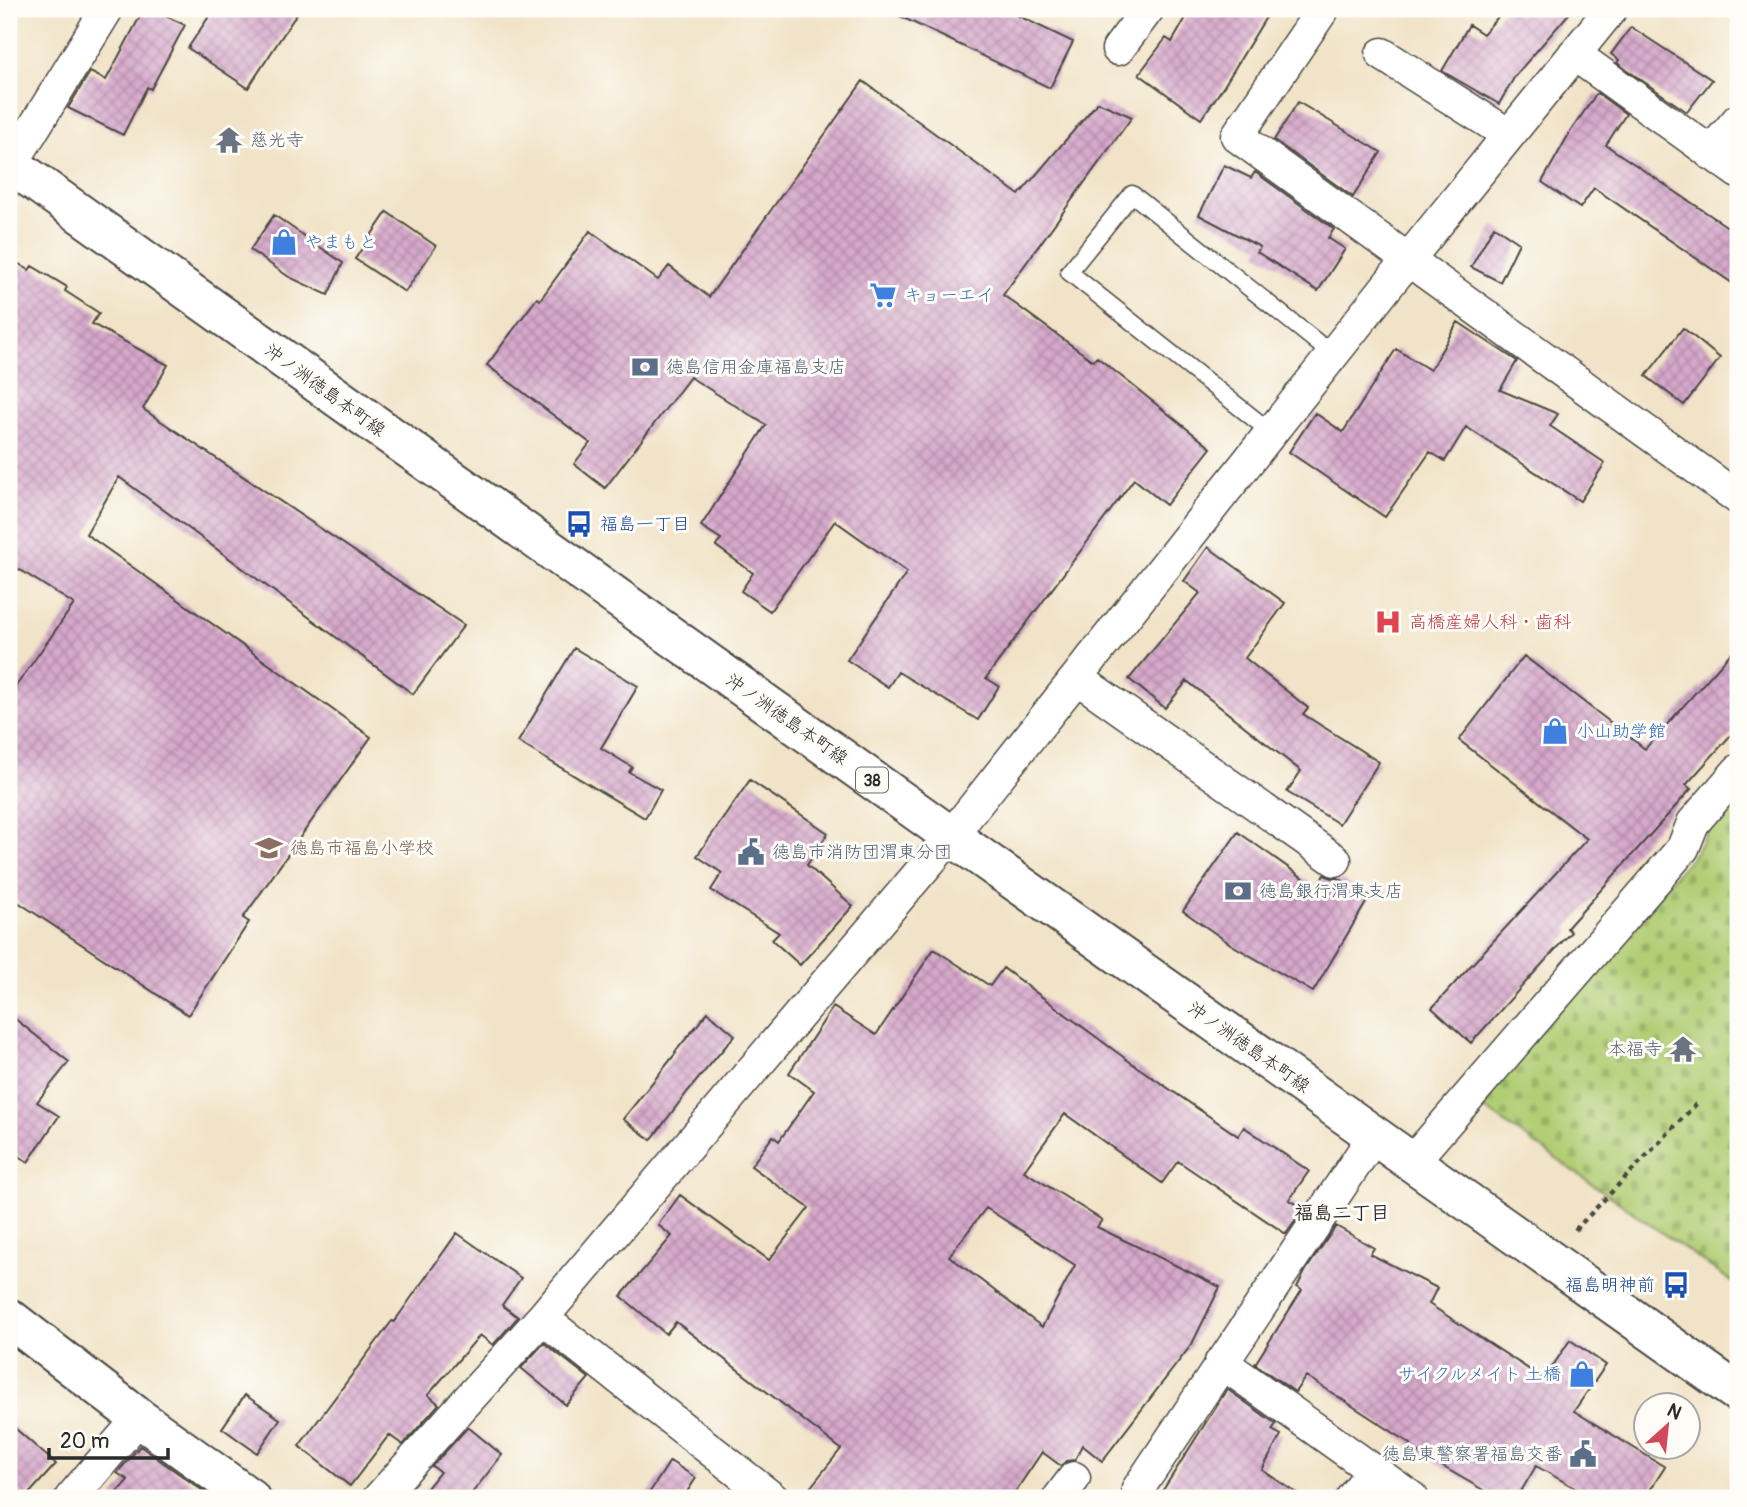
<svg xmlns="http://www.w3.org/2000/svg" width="1747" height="1507" font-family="Pangolin,'Klee One',sans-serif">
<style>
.cemetery{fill:url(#cemetery-stones);stroke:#6e7c50;stroke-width:2}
.building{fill:url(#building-cross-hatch);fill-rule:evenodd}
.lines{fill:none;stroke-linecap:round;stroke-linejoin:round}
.lane-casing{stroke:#494742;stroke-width:19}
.street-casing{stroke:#494742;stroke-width:35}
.secondary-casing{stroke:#494742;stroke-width:42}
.primary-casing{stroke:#494742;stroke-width:42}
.path{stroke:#494742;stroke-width:4.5;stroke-dasharray:5 5;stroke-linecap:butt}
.lane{stroke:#fff;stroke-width:16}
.street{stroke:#fff;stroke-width:32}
.secondary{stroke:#fff;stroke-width:38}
.primary{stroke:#fff;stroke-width:38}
.labels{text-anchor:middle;stroke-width:6;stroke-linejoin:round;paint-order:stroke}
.shield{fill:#fdfcf7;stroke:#6a6a68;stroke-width:2}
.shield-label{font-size:16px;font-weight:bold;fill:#2b2b2b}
.worship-label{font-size:18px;fill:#5b616d;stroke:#fdfcf7;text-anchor:start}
.shop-label{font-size:18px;fill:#366cbe;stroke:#fdfcf7;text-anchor:start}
.service-label{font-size:18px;fill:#4e5e75;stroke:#fdfcf7;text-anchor:start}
.street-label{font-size:18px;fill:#2b2b2b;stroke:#fdfcf7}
.transit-label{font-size:18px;fill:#164399;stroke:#fdfcf7;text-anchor:start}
.health-label{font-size:18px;fill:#be3a42;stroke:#fdfcf7;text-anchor:start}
.education-label{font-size:18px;fill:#785e54;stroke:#fdfcf7;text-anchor:start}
.neighbourhood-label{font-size:19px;font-weight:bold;fill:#2b2b2b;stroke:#fdfcf7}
</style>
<defs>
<pattern id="cemetery-stones" width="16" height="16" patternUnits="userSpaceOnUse" patternTransform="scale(1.75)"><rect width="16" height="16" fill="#b1ce75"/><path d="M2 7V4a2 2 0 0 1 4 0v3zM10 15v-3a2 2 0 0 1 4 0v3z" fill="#98b165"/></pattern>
<pattern id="building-cross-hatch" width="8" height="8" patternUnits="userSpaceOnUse" patternTransform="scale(1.75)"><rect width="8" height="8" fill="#d7a9cc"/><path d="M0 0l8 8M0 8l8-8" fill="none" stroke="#af8aa6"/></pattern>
</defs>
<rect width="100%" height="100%" fill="#fdfcf7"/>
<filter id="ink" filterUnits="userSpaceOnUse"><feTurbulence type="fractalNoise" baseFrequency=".0143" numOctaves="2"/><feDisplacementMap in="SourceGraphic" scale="14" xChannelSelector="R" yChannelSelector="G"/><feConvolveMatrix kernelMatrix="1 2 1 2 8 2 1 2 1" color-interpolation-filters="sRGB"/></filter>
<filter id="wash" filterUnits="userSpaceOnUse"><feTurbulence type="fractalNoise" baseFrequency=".00686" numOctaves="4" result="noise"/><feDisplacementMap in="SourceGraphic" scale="28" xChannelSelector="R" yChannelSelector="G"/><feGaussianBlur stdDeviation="1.57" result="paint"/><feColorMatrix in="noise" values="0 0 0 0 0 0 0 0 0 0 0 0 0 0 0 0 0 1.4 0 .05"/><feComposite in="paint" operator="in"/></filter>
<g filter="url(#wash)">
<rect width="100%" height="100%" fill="#f1e3c7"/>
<path class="cemetery" d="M 1738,790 L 1738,1286 L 1478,1104 L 1697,850 L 1715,817 Z"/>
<g id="blocks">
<path class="building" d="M 144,9 L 151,9 L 185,25 L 151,89 L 147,87 L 123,135 L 68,108 L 90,72 L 106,80 Z
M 214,9 L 300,9 L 248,88 L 188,48 Z
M 885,9 L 1004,9 L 1073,42 L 1050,88 Z
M 1191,9 L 1271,9 L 1224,86 L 1201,119 L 1139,74 L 1166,38 L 1172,42 Z
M 1505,9 L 1573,9 L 1515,76 L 1499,104 L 1442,71 L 1469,25 L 1483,34 Z
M 1631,27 L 1712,80 L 1687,112 L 1617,63 L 1619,60 L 1611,54 Z
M 863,81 L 1019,195 L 1098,102 L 1132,117 L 1003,295 L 1093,361 L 1097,357 L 1211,448 L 1166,505 L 1134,479 L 986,678 L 999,686 L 978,720 L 898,672 L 888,687 L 847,660 L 907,572 L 835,521 L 770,611 L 741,591 L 753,573 L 716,546 L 721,539 L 701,526 L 766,425 L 690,377 L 605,488 L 574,464 L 590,443 L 487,365 L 537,298 L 540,300 L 590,231 L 658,280 L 669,266 L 709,297 Z
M 1597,93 L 1626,114 L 1606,145 L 1738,234 L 1738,287 L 1594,188 L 1580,208 L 1542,182 L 1570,132 Z
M 1298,102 L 1381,152 L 1353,197 L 1274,140 Z
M 1224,165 L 1251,178 L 1255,172 L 1334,229 L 1328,238 L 1345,249 L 1318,291 L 1257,252 L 1260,247 L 1199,215 Z
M 387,212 L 436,246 L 405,292 L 355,259 Z
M 274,215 L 343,263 L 328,295 L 289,277 L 250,250 Z
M 1494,226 L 1519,243 L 1500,282 L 1471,267 Z
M 9,258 L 29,270 L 32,266 L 67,287 L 65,291 L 99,313 L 92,324 L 168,365 L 143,409 L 464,625 L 413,694 L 119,477 L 86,534 L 371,737 L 243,918 L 249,922 L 188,1015 L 9,896 L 9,696 L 74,604 L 9,563 Z
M 1458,322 L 1517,361 L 1500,390 L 1558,414 L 1550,426 L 1605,463 L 1580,501 L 1466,427 L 1445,461 L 1430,452 L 1385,517 L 1289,452 L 1315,413 L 1343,432 L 1396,349 L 1430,370 Z
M 1683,328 L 1720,358 L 1684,405 L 1646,376 Z
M 1208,547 L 1285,603 L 1245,658 L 1308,708 L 1303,714 L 1379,762 L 1339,824 L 1287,792 L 1301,771 L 1187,681 L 1165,708 L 1129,679 L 1200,593 L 1184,581 Z
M 1738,645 L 1738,727 L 1686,785 L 1691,789 L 1567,928 L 1571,932 L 1471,1043 L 1432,1008 L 1587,839 L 1459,740 L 1524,656 L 1645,749 Z
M 574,648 L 638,686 L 601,748 L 632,767 L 629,772 L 661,790 L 645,818 L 518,742 Z
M 750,780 L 828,833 L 807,865 L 853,906 L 800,965 L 772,940 L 779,933 L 711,890 L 722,873 L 697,856 Z
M 1238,832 L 1316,887 L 1324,875 L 1333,878 L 1338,878 L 1370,896 L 1313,992 L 1232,945 L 1183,911 Z
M 934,949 L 990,986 L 1003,968 L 1130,1062 L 1238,1136 L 1244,1127 L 1309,1171 L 1289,1200 L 1304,1208 L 1286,1234 L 1178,1161 L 1162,1183 L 1065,1114 L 1024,1171 L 1102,1220 L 1097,1227 L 1220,1287 L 1192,1344 L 1102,1461 L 1082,1445 L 1075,1460 L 1066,1461 L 1061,1466 L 1042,1452 L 1011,1498 L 802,1498 L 841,1449 L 676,1322 L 666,1334 L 621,1296 L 672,1236 L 658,1225 L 680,1195 L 769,1260 L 809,1208 L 751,1166 L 773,1136 L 779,1141 L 814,1091 L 789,1073 L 833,1007 L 876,1035 ZM 986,1208 L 1075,1265 L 1042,1327 L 949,1256 Z
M 708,1012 L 735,1035 L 688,1091 L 651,1140 L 623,1119 L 676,1053 L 675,1052 Z
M 9,1014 L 69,1062 L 37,1102 L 59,1116 L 28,1162 L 9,1149 Z
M 1336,1226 L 1374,1248 L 1370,1254 L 1437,1288 L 1429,1304 L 1544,1379 L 1570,1340 L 1606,1365 L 1574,1411 L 1665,1467 L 1645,1498 L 1593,1498 L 1536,1466 L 1517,1498 L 1497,1498 L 1409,1447 L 1411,1444 L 1306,1376 L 1295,1392 L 1255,1364 L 1302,1290 L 1297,1287 L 1306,1270 Z
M 457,1233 L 521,1278 L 502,1305 L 518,1317 L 493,1345 L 480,1335 L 428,1395 L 439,1404 L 403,1445 L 389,1435 L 350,1486 L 299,1446 L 392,1321 L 394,1322 Z
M 544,1343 L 589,1378 L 566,1405 L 521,1368 Z
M 1227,1389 L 1276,1424 L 1272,1430 L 1281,1435 L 1262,1470 L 1304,1498 L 1158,1498 Z
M 245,1395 L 280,1419 L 257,1453 L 222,1428 Z
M 9,1423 L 56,1464 L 26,1497 L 9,1482 Z
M 468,1427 L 502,1455 L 468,1498 L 419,1498 L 440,1472 L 432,1466 Z
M 140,1446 L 213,1498 L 112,1498 L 128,1480 L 117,1473 Z
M 670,1461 L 696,1478 L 683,1498 L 646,1498 Z"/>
</g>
</g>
<g filter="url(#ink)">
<use href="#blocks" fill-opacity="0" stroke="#494742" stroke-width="2"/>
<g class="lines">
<defs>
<path id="lane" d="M 1272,433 L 1069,272 L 1132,194 L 1333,355"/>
<path id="street" d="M 1323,9 L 1237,136 L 1738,498
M 1118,49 L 1148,9
M 1382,54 L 1509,135
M 1574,54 L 1738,172
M 1710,153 L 1738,120
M 11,165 L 107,9
M 1077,678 L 1335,860
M 1412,1162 L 1683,848 L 1693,823 L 1738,771
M 542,1318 L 772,1498
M 1221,1362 L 1412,1498
M 1138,1489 L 1374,1136
M 71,1498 L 139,1418
M 379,1498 L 542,1318 L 951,836 L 1407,261 L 1611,9
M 1059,1498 L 1074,1478
M 1352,1498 L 1373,1471"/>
<path id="secondary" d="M 9,1318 L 139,1418 L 250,1498"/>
<path id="primary" d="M 9,163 L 951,836 L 1738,1393"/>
</defs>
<use href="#lane" class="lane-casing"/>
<use href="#street" class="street-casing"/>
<use href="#secondary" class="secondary-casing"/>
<use href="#primary" class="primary-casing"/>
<path class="path" d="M 1575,1230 L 1699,1101"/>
<use href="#lane" class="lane"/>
<use href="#street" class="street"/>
<use href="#secondary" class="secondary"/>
<use href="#primary" class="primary"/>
</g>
</g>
<defs>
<symbol id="temple-bare" viewBox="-9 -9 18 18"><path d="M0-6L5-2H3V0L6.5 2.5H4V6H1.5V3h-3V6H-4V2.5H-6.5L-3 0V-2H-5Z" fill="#6b7280" stroke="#fdfcf7" stroke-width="2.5" paint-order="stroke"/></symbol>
<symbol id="shop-bare" viewBox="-9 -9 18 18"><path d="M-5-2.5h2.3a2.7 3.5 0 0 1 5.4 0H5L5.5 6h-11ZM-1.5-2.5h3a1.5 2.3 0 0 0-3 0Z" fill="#3f7fe0" stroke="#fdfcf7" stroke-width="2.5" paint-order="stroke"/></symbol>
<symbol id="supermarket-bare" viewBox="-9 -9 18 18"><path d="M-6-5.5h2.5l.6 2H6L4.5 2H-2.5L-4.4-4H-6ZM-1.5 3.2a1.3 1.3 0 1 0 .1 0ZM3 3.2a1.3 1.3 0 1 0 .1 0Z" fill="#3f7fe0" stroke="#fdfcf7" stroke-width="2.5" paint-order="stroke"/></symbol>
<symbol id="bank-bare" viewBox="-9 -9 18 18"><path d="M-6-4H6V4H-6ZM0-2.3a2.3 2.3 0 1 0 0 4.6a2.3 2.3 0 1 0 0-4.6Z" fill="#5c6f8a" stroke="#fdfcf7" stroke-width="2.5" paint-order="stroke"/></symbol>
<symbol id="bus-bare" viewBox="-9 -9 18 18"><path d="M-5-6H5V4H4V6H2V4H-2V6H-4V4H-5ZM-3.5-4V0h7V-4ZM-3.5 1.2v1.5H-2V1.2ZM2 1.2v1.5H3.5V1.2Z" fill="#1a4fb4" stroke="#fdfcf7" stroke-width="2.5" paint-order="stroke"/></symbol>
<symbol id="hospital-bare" viewBox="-9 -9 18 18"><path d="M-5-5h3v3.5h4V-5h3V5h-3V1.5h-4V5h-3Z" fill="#e0444e" stroke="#fdfcf7" stroke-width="2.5" paint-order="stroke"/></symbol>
<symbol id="school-bare" viewBox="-9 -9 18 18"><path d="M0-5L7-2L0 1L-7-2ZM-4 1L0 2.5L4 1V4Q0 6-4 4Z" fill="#8d6e63" stroke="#fdfcf7" stroke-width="2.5" paint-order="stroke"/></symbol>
<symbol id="civic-bare" viewBox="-9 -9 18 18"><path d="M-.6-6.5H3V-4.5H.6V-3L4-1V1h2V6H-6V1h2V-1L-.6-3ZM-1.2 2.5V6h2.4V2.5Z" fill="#5c6f8a" stroke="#fdfcf7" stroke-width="2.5" paint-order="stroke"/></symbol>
</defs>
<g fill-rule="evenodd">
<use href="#temple-bare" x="210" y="121" width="38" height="38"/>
<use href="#shop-bare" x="265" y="223" width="38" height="38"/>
<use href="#supermarket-bare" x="864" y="276" width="38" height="38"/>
<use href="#bank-bare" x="626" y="348" width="38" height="38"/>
<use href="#bus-bare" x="560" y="505" width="38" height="38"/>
<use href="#hospital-bare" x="1369" y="603" width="38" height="38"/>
<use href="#shop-bare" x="1536" y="712" width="38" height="38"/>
<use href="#school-bare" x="250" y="829" width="38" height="38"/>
<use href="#civic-bare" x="732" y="833" width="38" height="38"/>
<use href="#bank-bare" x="1219" y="872" width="38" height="38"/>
<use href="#temple-bare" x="1664" y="1030" width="38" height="38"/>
<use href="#bus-bare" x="1657" y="1266" width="38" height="38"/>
<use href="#shop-bare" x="1563" y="1355" width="38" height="38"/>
<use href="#civic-bare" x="1564" y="1435" width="38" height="38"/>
</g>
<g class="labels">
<rect class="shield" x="856" y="767.5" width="32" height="25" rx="5"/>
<g class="shield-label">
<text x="872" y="786">38</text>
</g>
<g class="worship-label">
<text x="250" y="146">慈光寺</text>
<text x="1662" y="1055" text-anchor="end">本福寺</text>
</g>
<g class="shop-label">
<text x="305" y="248">やまもと</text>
<text x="904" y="301">キョーエイ</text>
<text x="1576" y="737">小山助学館</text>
<text x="1561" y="1380" text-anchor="end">サイクルメイト 土橋</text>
</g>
<g class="service-label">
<text x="666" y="373">徳島信用金庫福島支店</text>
<text x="772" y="858">徳島市消防団渭東分団</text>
<text x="1259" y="897">徳島銀行渭東支店</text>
<text x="1562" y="1460" text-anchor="end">徳島東警察署福島交番</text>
</g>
<g class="street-label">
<text transform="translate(325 390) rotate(36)" y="6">沖ノ洲徳島本町線</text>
<text transform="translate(787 719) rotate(35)" y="6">沖ノ洲徳島本町線</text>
<text transform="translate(1249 1047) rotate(35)" y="6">沖ノ洲徳島本町線</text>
</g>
<g class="transit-label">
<text x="600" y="530">福島一丁目</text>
<text x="1655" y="1291" text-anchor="end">福島明神前</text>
</g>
<g class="health-label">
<text x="1409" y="628">高橋産婦人科・歯科</text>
</g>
<g class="education-label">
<text x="290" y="854">徳島市福島小学校</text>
</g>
<g class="neighbourhood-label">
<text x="1342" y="1219">福島二丁目</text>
</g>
</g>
<rect width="1747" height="1507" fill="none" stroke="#fdfcf7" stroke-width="35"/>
<g transform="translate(1667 1426) rotate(27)"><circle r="33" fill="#fdfcf7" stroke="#a9a8a5" stroke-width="2"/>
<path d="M0-5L12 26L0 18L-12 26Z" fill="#d1495b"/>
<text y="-10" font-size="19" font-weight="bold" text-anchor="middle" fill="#2b2b2b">N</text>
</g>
<path d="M49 1448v10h119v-10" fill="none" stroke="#2b2b2b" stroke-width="3.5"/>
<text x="60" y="1448" font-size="21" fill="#2b2b2b" stroke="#fdfcf7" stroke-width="5" paint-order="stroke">20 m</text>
</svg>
